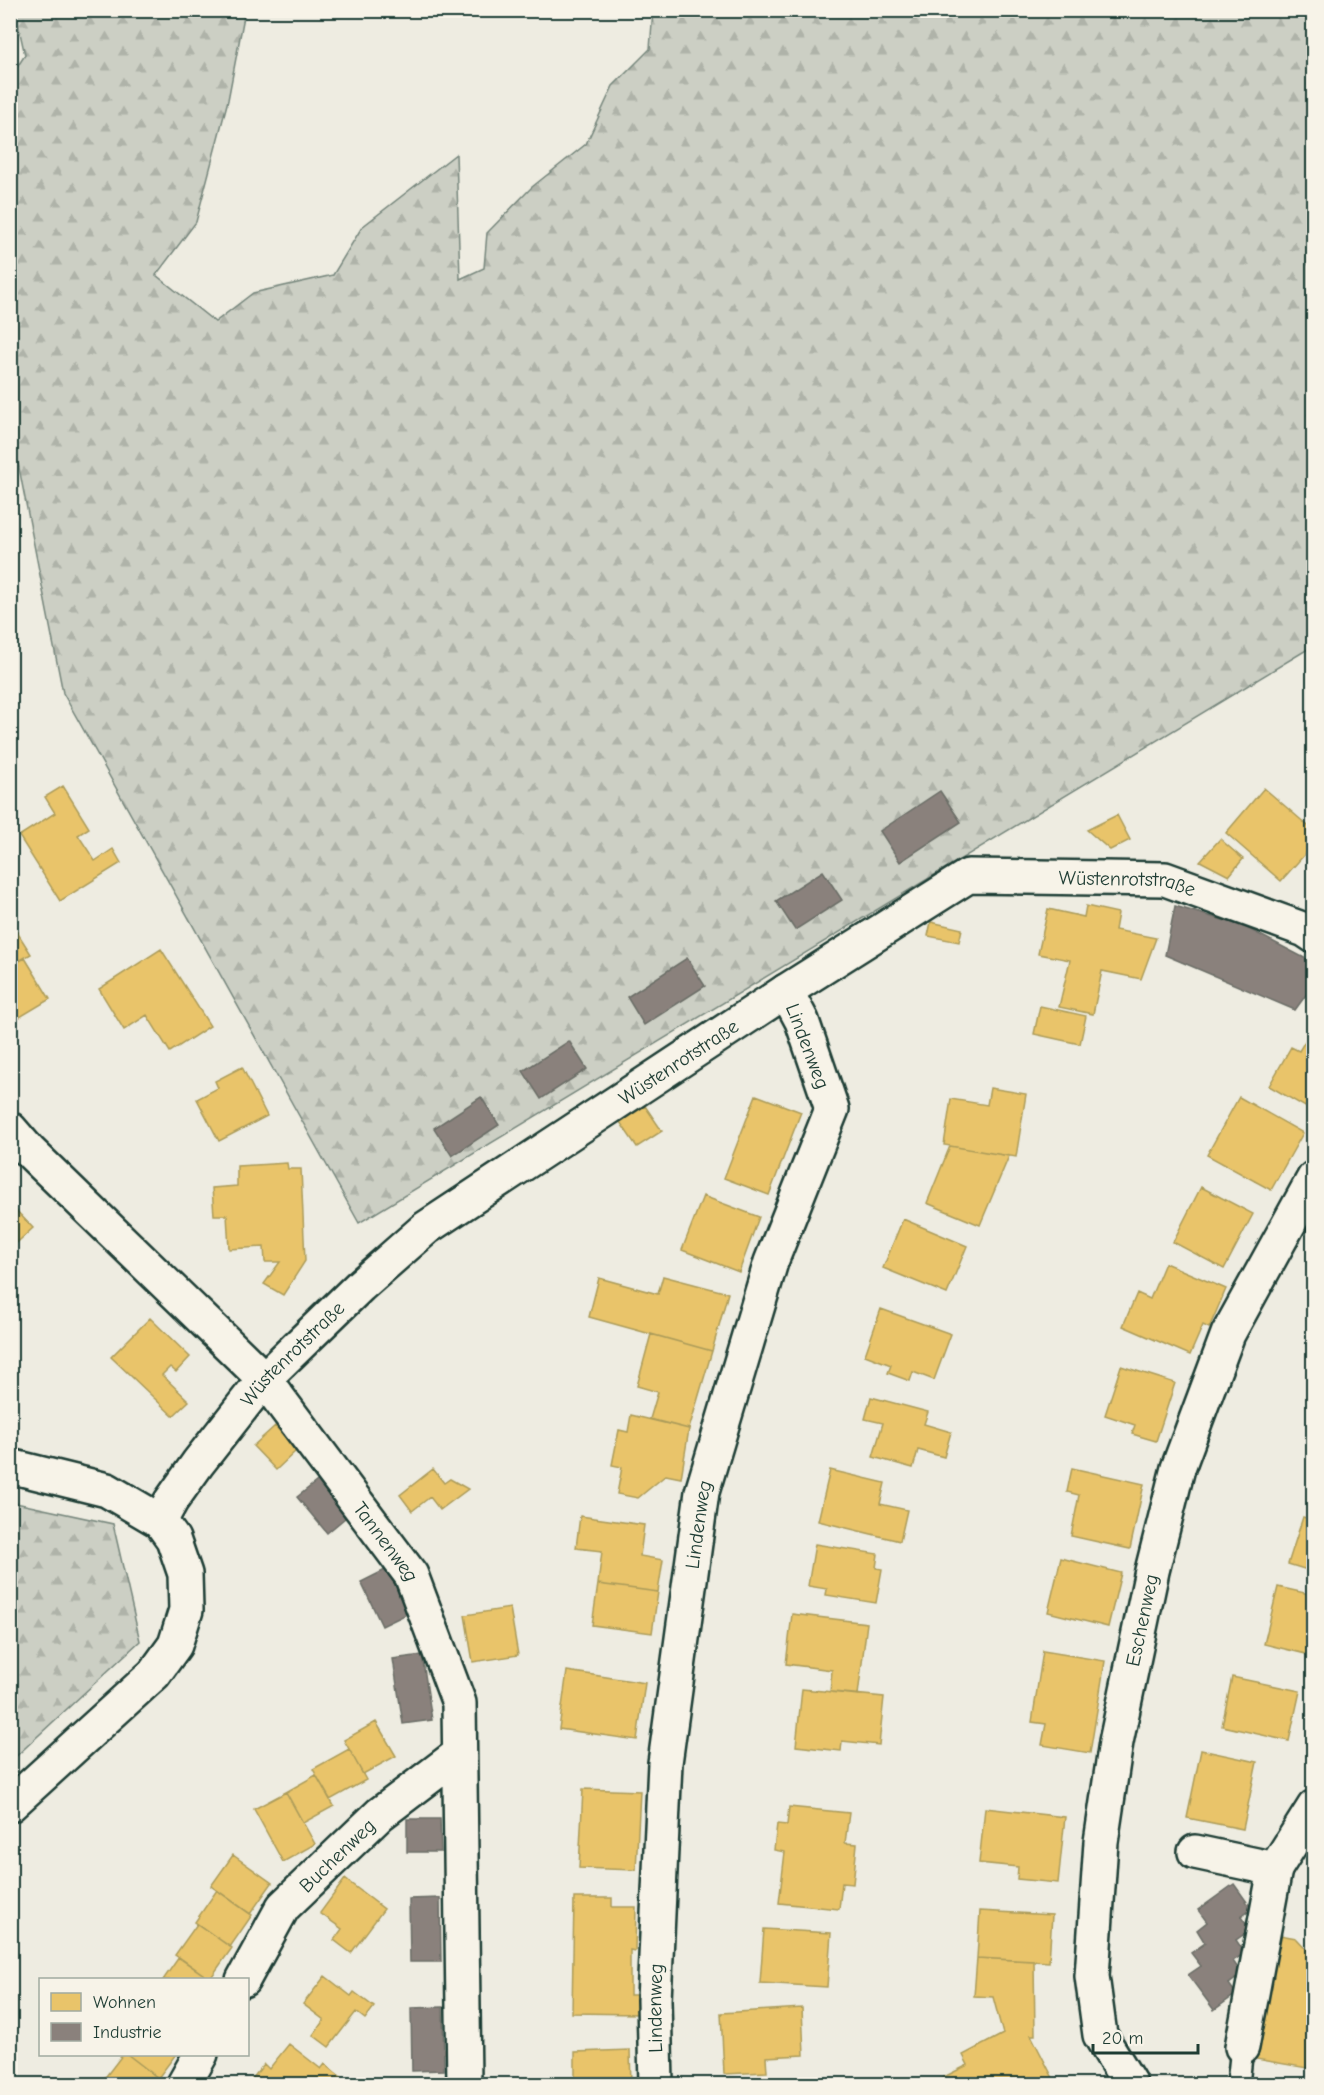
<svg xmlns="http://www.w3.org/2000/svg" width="1324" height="2095" font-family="'Comic Neue',sans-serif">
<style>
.forest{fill:url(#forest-firs);stroke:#76867c;stroke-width:1.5}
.homes{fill:#e9c46a;stroke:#ac9c5a;stroke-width:1.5}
.industry{fill:#8a817c;stroke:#6a6d66;stroke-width:1.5}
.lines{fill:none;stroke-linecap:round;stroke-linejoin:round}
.lane-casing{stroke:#1f3d34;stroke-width:26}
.street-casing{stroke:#1f3d34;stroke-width:38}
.lane{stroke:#f7f3e8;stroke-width:21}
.street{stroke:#f7f3e8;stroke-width:33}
.labels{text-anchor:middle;stroke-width:6;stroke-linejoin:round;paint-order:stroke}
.street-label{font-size:20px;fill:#1f3d34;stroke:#f7f3e8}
</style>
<defs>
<pattern id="forest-firs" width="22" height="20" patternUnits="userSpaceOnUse" patternTransform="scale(1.5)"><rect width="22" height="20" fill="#cccfc4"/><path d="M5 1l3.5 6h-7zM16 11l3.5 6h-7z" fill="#afb3a9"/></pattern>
</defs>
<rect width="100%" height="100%" fill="#eeece1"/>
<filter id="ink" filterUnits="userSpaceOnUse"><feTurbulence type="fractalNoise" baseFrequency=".0167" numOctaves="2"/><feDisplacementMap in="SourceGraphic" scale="12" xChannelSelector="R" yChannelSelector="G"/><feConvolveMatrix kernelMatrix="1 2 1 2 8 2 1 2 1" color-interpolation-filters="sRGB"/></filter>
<g filter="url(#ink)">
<path class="forest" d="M 15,11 L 245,11 L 228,100 L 196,222 L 156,275 L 215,322 L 253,293 L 333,275 L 362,227 L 456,154 L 460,279 L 484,268 L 487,233 L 532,187 L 586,144 L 613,86 L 650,49 L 653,11 L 1313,11 L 1313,646 L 359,1223 L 63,693 L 11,427 L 10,78 L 25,55 Z
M 11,1502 L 113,1524 L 140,1641 L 11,1761 Z"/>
<path class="homes" d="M 63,786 L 89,828 L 78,835 L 95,861 L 113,849 L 121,863 L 60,901 L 19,836 L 55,813 L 45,797 Z
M 1264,788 L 1314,831 L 1314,844 L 1281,881 L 1226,833 Z
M 1117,815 L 1130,840 L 1110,850 L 1087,830 Z
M 1220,839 L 1243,859 L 1229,876 L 1200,861 Z
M 1086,906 L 1118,913 L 1115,930 L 1156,938 L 1141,979 L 1102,971 L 1093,1014 L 1059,1007 L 1070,960 L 1038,954 L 1048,909 L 1084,917 Z
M 10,921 L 31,954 L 10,966 Z
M 931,922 L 962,929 L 959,942 L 928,936 Z
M 161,949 L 210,1026 L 170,1052 L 147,1015 L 124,1030 L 99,989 Z
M 25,958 L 50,999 L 10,1023 L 10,966 Z
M 1040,1006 L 1086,1016 L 1080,1044 L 1034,1034 Z
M 1311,1031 L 1314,1033 L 1314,1112 L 1269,1086 L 1291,1047 L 1299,1051 Z
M 242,1067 L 267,1116 L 219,1141 L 197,1099 L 218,1088 L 215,1081 Z
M 990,1088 L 1026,1094 L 1016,1157 L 944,1145 L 951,1099 L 987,1105 Z
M 756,1095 L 801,1112 L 769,1195 L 724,1178 Z
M 1239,1097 L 1303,1133 L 1271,1190 L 1207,1155 Z
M 645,1106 L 662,1131 L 637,1147 L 620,1122 Z
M 950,1146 L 1009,1156 L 980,1225 L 927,1203 Z
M 287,1163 L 288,1169 L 301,1169 L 305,1261 L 283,1295 L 264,1284 L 280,1262 L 265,1262 L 264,1247 L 229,1249 L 227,1215 L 214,1215 L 212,1188 L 237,1186 L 237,1166 Z
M 1201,1187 L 1253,1214 L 1224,1269 L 1173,1242 Z
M 703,1196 L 759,1217 L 739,1272 L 682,1250 Z
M 10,1204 L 33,1228 L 10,1249 Z
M 903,1219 L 967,1246 L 947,1294 L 883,1268 Z
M 1165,1263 L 1226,1289 L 1209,1328 L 1203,1325 L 1190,1355 L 1123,1326 L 1137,1293 L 1150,1299 Z
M 663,1276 L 728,1293 L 712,1351 L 589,1317 L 599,1278 L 658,1294 Z
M 881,1309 L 951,1334 L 934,1380 L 913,1372 L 910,1381 L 888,1373 L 891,1365 L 865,1355 Z
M 150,1318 L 190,1357 L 176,1372 L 170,1367 L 162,1375 L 189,1401 L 173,1416 L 111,1357 Z
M 651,1334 L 712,1351 L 689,1429 L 650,1419 L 658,1392 L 637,1386 Z
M 1121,1366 L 1175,1383 L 1156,1441 L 1132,1434 L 1135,1425 L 1105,1415 Z
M 871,1397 L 928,1412 L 924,1424 L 951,1432 L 944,1457 L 918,1450 L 913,1468 L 873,1457 L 883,1423 L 865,1419 Z
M 631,1415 L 689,1429 L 681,1478 L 666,1475 L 638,1498 L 617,1494 L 622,1467 L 612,1465 L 619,1430 L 628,1432 Z
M 275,1426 L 297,1450 L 276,1470 L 253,1446 Z
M 1072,1468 L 1144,1484 L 1130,1549 L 1071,1536 L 1079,1495 L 1067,1492 Z
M 433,1469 L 444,1483 L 450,1479 L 468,1489 L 440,1510 L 430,1497 L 412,1511 L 400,1495 Z
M 830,1470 L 885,1483 L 880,1504 L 907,1510 L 900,1541 L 818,1521 Z
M 580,1516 L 644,1525 L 640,1556 L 663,1560 L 658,1592 L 598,1584 L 602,1551 L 576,1548 Z
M 1303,1517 L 1314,1520 L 1314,1572 L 1288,1564 Z
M 815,1544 L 878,1554 L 876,1568 L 882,1569 L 876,1603 L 826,1595 L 827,1589 L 808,1586 Z
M 1061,1558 L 1121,1573 L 1108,1627 L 1048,1612 Z
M 598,1584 L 658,1592 L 652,1633 L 592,1625 Z
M 1278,1587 L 1314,1595 L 1314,1656 L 1264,1644 Z
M 510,1608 L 518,1655 L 473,1662 L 465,1615 Z
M 792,1614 L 867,1623 L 858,1695 L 830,1692 L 832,1670 L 786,1664 Z
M 1043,1651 L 1105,1661 L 1090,1753 L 1042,1745 L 1046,1724 L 1032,1722 Z
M 567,1671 L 645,1683 L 637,1740 L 559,1729 Z
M 1232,1677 L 1300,1691 L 1289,1741 L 1222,1726 Z
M 802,1689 L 884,1697 L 879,1745 L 842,1741 L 841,1751 L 796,1746 Z
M 376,1722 L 396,1756 L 363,1774 L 344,1740 Z
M 349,1749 L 366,1780 L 330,1800 L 313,1769 Z
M 1201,1750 L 1257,1762 L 1243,1829 L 1187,1818 Z
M 316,1775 L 334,1806 L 303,1823 L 286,1792 Z
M 583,1789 L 640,1791 L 636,1870 L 579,1868 Z
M 286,1792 L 315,1844 L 283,1862 L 254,1809 Z
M 789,1807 L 849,1813 L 845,1843 L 857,1844 L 853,1884 L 842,1883 L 839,1909 L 779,1903 L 785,1852 L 774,1850 L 777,1824 L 787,1825 Z
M 985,1808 L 1065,1817 L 1058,1883 L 1017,1879 L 1018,1867 L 979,1863 Z
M 233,1855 L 272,1883 L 250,1914 L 211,1886 Z
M 345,1879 L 384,1909 L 351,1953 L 334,1940 L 342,1929 L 320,1913 Z
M 217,1890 L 252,1915 L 230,1947 L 195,1922 Z
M 574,1898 L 612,1898 L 612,1907 L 636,1907 L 635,1951 L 630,1950 L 630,1995 L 641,1995 L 640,2014 L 572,2013 Z
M 980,1911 L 1052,1915 L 1049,1962 L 977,1958 Z
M 197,1924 L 232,1948 L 210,1979 L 175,1955 Z
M 764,1929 L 831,1933 L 827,1987 L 760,1983 Z
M 1280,1935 L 1296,1938 L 1314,1957 L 1314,2026 L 1307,2068 L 1256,2059 Z
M 179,1957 L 210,1979 L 211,1980 L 163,1980 Z
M 977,1958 L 1034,1961 L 1035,2035 L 1031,2035 L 1056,2084 L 930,2084 L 968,2065 L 963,2055 L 1003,2034 L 993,1997 L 974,1996 Z
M 325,1976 L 351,1996 L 354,1992 L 374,2007 L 365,2019 L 356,2012 L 329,2047 L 313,2035 L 324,2020 L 303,2004 Z
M 802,2008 L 804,2055 L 766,2057 L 767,2072 L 724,2074 L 721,2013 Z
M 289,2044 L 321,2069 L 325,2064 L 346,2081 L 343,2084 L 248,2084 L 264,2064 L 269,2069 Z
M 630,2050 L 631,2084 L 575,2084 L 575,2052 Z
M 123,2054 L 127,2054 L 162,2081 L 159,2084 L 100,2084 Z
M 127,2054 L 176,2054 L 158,2078 Z"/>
<path class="industry" d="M 940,791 L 961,822 L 900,862 L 880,831 Z
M 823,871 L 842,900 L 795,930 L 776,901 Z
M 1175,906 L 1243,926 L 1314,963 L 1314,984 L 1295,1010 L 1165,955 Z
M 687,958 L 705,986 L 644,1025 L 627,997 Z
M 569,1041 L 587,1069 L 541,1099 L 523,1071 Z
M 481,1097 L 499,1125 L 452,1156 L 434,1128 Z
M 321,1478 L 351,1513 L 327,1533 L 297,1497 Z
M 387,1569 L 409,1613 L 382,1626 L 361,1582 Z
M 422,1655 L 432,1720 L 403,1724 L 393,1659 Z
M 407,1819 L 440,1819 L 441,1852 L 407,1852 Z
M 1234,1884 L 1252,1909 L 1241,1917 L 1250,1930 L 1236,1940 L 1245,1953 L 1233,1961 L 1242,1974 L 1229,1984 L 1236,1994 L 1214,2010 L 1188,1975 L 1201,1966 L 1191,1953 L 1205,1943 L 1197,1930 L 1207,1922 L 1198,1910 Z
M 440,1898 L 441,1962 L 410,1962 L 409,1899 Z
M 443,2007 L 444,2070 L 412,2071 L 411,2008 Z"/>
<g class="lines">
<defs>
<path id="lane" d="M 1238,2084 L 1242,2047"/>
<g id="street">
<path id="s1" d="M 10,1129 L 29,1151 L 264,1379 L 411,1575 L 459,1703 L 464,2084"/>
<path d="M 10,1466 L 107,1490 L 160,1521 L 173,1539 L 185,1574 L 186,1610 L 175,1645 L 154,1674 L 10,1805"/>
<path id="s2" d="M 160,1521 L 171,1501 L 198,1463 L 264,1379 L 360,1286 L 426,1228 L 786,991 L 968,876 L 1165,879 L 1305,930 L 1314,936"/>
<path d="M 1195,1852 L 1275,1869 L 1314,1807"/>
<path id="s3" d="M 243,1980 L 283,1907 L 380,1814 L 458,1755"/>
<path d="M 1242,2047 L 1275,1869"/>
<path d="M 184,2084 L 201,2054"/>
<path id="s4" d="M 656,2084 L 654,2000 L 665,1763 L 702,1492 L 771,1262 L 832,1109 L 802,1021 L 786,991"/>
<path id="s5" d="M 1130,2084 L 1100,2035 L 1092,1976 L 1101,1842 L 1116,1742 L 1152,1571 L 1178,1468 L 1228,1334 L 1314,1178"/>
</g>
</defs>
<use href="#lane" class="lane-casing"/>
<use href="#street" class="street-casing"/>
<use href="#lane" class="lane"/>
<use href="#street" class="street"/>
</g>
</g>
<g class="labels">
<g class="street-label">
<text dy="7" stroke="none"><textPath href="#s2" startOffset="1204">Wüstenrotstraße</textPath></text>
<text transform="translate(808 1046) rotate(69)" y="7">Lindenweg</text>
<text dy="7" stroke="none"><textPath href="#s2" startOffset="700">Wüstenrotstraße</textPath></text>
<text dy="7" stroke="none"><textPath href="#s2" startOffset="214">Wüstenrotstraße</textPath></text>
<text dy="7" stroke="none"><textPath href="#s4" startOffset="562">Lindenweg</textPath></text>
<text dy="7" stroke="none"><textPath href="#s1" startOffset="560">Tannenweg</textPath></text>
<text dy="7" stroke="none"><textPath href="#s5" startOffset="477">Eschenweg</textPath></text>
<text dy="7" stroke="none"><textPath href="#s3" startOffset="158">Buchenweg</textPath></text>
<text dy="7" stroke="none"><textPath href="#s4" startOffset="76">Lindenweg</textPath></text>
</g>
</g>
<rect width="1324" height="2095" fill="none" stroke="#f7f3e8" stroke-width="36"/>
<rect x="18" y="18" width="1288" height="2059" fill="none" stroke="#1f3d34" stroke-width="2" filter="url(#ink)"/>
<rect x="39" y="1978" width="210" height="78" fill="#f7f3e8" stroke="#a1aaa0" stroke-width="1.5"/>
<rect x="51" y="1993" width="30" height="18" fill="#e9c46a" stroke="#a1aaa0" stroke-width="1.5"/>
<text x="93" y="2008" font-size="18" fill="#1f3d34">Wohnen</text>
<rect x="51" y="2023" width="30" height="18" fill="#8a817c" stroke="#a1aaa0" stroke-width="1.5"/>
<text x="93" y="2038" font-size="18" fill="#1f3d34">Industrie</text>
<path d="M1093 2044v9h105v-9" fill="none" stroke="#1f3d34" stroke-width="3"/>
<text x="1102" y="2044" font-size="18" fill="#1f3d34" stroke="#f7f3e8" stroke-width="4.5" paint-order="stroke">20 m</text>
</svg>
